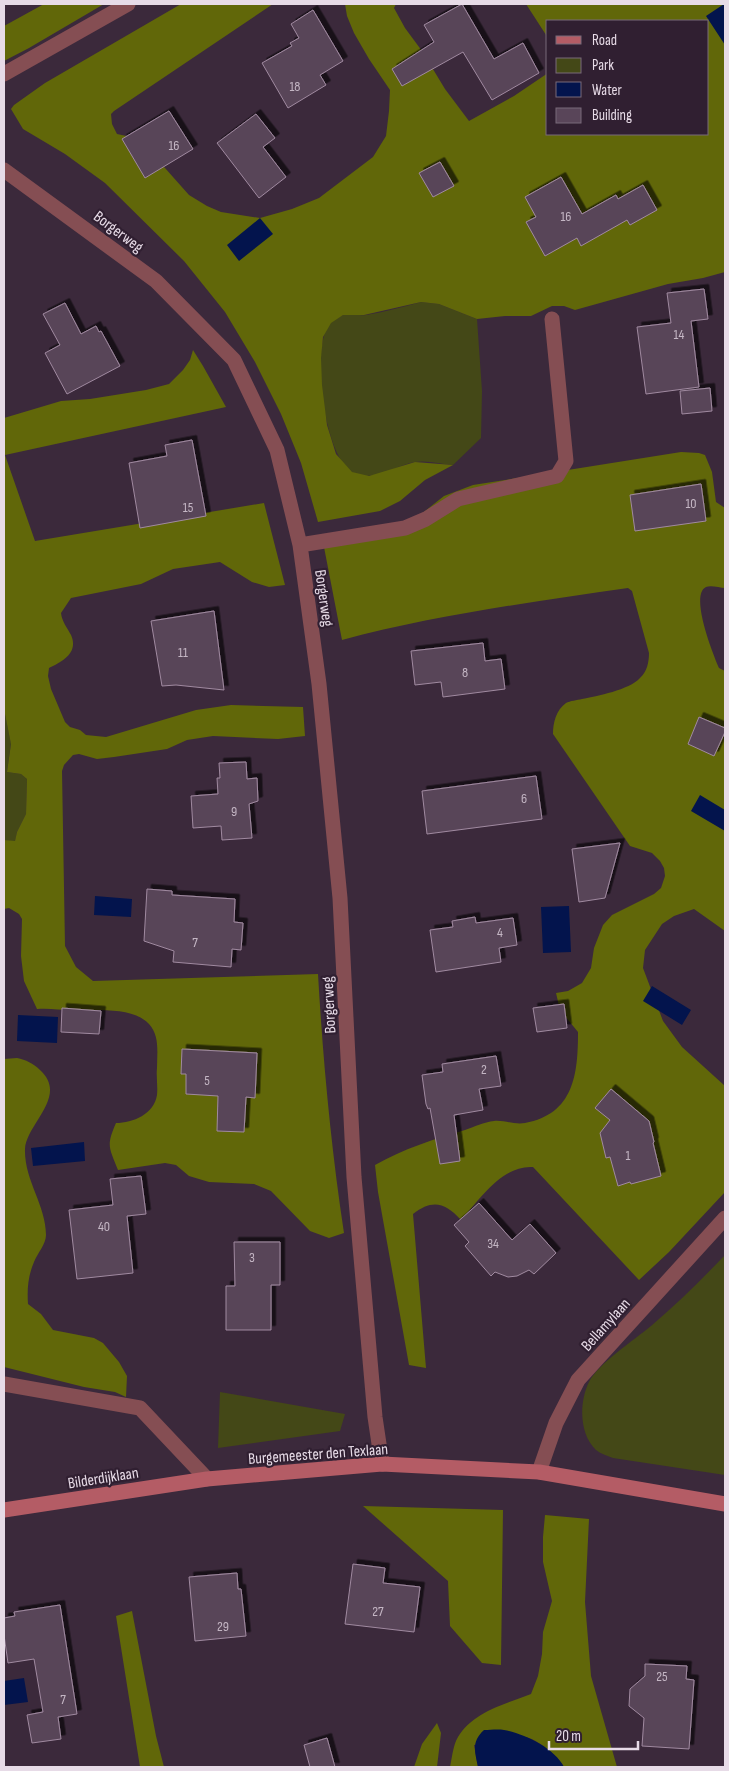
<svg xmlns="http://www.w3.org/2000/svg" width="729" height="1771" font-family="'Sofia Sans Condensed',sans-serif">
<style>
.green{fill:#444817}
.forest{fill:#616709}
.water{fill:#03144d}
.building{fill:#594559;stroke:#a08aa0;filter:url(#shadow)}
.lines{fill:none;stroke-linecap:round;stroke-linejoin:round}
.street{stroke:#854e53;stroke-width:15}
.secondary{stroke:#b45c65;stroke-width:15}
.labels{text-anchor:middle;stroke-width:4.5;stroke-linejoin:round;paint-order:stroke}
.number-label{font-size:14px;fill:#c4b6c4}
.street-label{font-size:16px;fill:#e7dbe7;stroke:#301f31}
</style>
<defs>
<filter id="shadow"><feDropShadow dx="4.5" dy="-4.5" stdDeviation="0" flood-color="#0009"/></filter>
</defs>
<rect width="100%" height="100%" fill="#3b293b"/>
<path class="green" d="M 421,302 L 439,304 L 477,319 L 482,391 L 481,438 L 453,465 C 441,464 427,460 415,462 C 396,465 373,483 353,473 C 324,458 310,346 330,323 C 333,320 340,316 343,315 C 350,313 359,316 366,315 C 384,312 403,307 421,302 Z
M 4,709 L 11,743 L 7,772 L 21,774 L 27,779 L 26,814 L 17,832 L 15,842 L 4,840 Z
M 725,1255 L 725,1475 L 613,1458 C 608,1456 601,1454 596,1450 C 579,1434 579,1402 589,1382 C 598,1364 634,1340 651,1326 C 677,1304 702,1279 725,1255 Z
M 220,1392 L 345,1414 L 340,1431 L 218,1448 Z"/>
<path class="forest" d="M 44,4 L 104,4 L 29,48 L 4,61 L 4,26 Z
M 181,4 L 273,4 L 114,111 L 111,114 L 112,124 L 117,134 L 131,137 L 165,168 L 189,195 L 207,206 L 221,212 L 260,218 L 292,209 L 319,198 L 373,157 L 386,136 L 389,111 L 390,90 L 369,59 L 354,33 L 347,16 L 345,4 L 396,4 L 394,8 L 405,28 L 422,51 L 445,89 L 469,121 L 514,96 L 548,73 L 548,134 L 708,134 L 708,21 L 548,21 L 548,38 L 526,4 L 725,4 L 725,272 L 703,278 L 668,284 L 575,310 L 564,306 L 552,306 L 531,316 L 505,316 L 477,319 L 439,304 L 421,302 L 364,315 L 343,315 L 331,323 L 323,337 L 321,358 L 322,385 L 327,425 L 336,454 L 352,472 L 369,476 L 415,462 L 453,465 L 425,480 L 400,501 L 380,511 L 318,522 L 301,463 L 281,414 L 255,362 L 225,312 L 184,261 L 105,183 L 65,154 L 23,129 L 11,109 L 14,105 L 45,83 Z
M 193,350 L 203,366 L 226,407 L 5,455 L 35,541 L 264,503 L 285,585 L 269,587 L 252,582 L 220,562 L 173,569 L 141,584 L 71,598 L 61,613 C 62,622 67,627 71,635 C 79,653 62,662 49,668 L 48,676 L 51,689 L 65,722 L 70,727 L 80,730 L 86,735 L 106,737 L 196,710 L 231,705 L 303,707 L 305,736 L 278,739 L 213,736 L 187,740 L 167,749 L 114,757 L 97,759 L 79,754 L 73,755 L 64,765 L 62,771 L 65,946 L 76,967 L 93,981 L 318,974 C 323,1061 331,1147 344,1233 L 329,1238 L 310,1231 L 271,1191 L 254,1184 L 209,1182 L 189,1176 L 176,1165 L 165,1163 L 118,1170 C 109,1147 106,1146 116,1123 C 133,1123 154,1114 157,1095 C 158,1086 156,1077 157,1068 C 157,1053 160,1036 149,1024 C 132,1006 94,1011 71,1010 C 59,1010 50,1008 37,1009 L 24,981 L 21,956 L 22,919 L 19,914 L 9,908 L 4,909 L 4,840 L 15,841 L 17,832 L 26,814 L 27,779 L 21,774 L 7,772 L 11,744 L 4,709 L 4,418 L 61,401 L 90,399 L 146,390 L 169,384 L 183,370 L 190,360 Z
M 681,452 L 699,453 L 705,455 L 712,472 L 716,502 L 725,508 L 725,588 C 720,588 711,585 706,587 C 689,595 714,656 719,668 L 725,671 L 725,931 L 694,909 L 674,916 L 662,924 L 645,950 L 643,968 L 663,1021 L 682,1047 L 725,1086 L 725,1192 L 669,1252 L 639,1280 L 533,1167 C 502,1165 480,1199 461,1220 C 445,1202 432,1199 413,1214 L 426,1368 L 409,1365 L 378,1192 L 375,1165 C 406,1148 431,1140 465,1130 C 474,1127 484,1122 494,1121 C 504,1120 515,1125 525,1123 C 574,1114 578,1074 578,1032 L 560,1010 L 556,993 L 568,991 L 582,983 L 591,968 L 594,948 L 603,925 L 612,915 L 654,894 L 661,888 L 665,876 L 664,868 L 660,861 L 652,853 L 630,846 L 553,734 C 553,723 556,710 566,703 C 570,701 577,700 582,699 C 597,696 629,690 640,678 C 647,672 649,662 649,653 L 632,591 L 628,588 C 532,602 435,615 342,640 L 323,542 L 415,519 L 444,496 L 473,485 Z
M 17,1058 C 26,1060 33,1063 40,1070 C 69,1096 26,1124 25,1149 C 24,1180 46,1205 46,1235 C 46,1244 37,1254 34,1262 C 28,1276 27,1289 28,1304 L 41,1314 L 53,1330 L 94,1338 L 103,1343 L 119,1362 L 127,1376 L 126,1397 L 115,1392 L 84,1387 L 4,1367 L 4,1059 Z
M 363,1506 L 503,1510 L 501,1665 L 482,1663 L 450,1626 L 448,1581 Z
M 545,1515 L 589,1519 L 585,1602 L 591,1676 L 617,1767 L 564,1767 C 559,1757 536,1738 525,1737 C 515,1736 486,1743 474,1745 L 478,1767 L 450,1767 C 452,1758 453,1745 458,1737 C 473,1712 505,1704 531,1694 L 538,1676 L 542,1654 L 543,1632 L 552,1601 L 543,1562 L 543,1537 Z
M 132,1611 L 156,1736 L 164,1767 L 140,1767 L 116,1616 Z
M 437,1723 L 441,1733 L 437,1767 L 414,1767 L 422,1744 Z"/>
<path class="water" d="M 724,4 L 725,6 L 725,45 L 706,16 Z
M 260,218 L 273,234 L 239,261 L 227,245 Z
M 700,795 L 725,810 L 725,831 L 691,811 Z
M 95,896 L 132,899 L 131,917 L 94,915 Z
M 569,906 L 571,952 L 543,953 L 541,907 Z
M 652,986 L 691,1010 L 682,1025 L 643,1001 Z
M 18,1015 L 58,1017 L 57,1043 L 17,1041 Z
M 84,1142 L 85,1161 L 33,1166 L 31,1148 Z
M 24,1678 L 28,1702 L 4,1705 L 4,1681 Z
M 484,1730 C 490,1730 498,1729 504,1730 C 525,1734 554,1748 564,1767 L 478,1767 C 475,1752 471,1742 484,1730 Z"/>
<path class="building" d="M 462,4 L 494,59 L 523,43 L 539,73 L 492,100 L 463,52 L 402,86 L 392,69 L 434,42 L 424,25 Z
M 313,10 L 343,61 L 320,75 L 326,85 L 288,108 L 262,63 L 292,46 L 290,43 L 299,38 L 291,24 Z
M 169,111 L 193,149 L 145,178 L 122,139 Z
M 256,114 L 275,138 L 263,147 L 286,177 L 259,198 L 217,143 Z
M 440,162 L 454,186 L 433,197 L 419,173 Z
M 561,177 L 582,214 L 616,195 L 618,199 L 643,185 L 657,210 L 630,225 L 627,220 L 581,246 L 577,238 L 545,256 L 526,222 L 536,217 L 525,197 Z
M 704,289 L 708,319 L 691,321 L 699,387 L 646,394 L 637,327 L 671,323 L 667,293 Z
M 65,303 L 81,334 L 96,326 L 99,332 L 101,331 L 120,366 L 67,394 L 45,353 L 60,345 L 43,314 Z
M 710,388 L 712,411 L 682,414 L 680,391 Z
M 192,440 L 206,516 L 140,528 L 129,463 L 167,456 L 165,445 Z
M 701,484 L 706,521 L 635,531 L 630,495 Z
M 214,611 L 224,690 L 176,685 L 162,686 L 151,621 Z
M 483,643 L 485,661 L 501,659 L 505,689 L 443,697 L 441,682 L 415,685 L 411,651 Z
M 699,717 L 725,728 L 725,732 L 714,756 L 688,744 Z
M 246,762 L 247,779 L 257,778 L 258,801 L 249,804 L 252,838 L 222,840 L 221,826 L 193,828 L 191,796 L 218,794 L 217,778 L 220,778 L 219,763 Z
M 536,776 L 542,819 L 427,834 L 422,791 Z
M 620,843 L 605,898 L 579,902 L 572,849 Z
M 147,889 L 172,891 L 172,895 L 235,899 L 234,922 L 243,923 L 241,950 L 232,949 L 231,967 L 173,962 L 174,951 L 144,941 Z
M 475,917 L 476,923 L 513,918 L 517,945 L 499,948 L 501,962 L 436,972 L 430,930 L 453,927 L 452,921 Z
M 564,1004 L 567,1028 L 537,1032 L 533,1008 Z
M 62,1008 L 101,1011 L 99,1034 L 61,1032 Z
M 182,1049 L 257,1053 L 255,1098 L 246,1097 L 244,1132 L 217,1131 L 218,1096 L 186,1094 L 186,1074 L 181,1074 Z
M 496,1056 L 501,1086 L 479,1089 L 483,1110 L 454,1115 L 460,1161 L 440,1164 L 430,1108 L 428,1109 L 426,1104 L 422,1075 L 443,1072 L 442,1064 Z
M 611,1089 L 649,1121 L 654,1142 L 653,1143 L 661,1176 L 631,1184 L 630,1182 L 618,1186 L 610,1157 L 606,1158 L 600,1133 L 610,1120 L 595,1108 Z
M 141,1176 L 146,1214 L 127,1216 L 133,1273 L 77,1279 L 69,1210 L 113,1205 L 110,1179 Z
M 479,1203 L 512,1240 L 530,1224 L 556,1253 L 534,1274 L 529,1270 L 517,1276 L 508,1277 L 495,1272 L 491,1276 L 465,1246 L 469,1242 L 454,1225 Z
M 234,1242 L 280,1242 L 280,1285 L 271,1285 L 271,1330 L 226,1330 L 226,1286 L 235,1286 Z
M 353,1564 L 385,1568 L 383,1583 L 420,1587 L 414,1632 L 345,1624 Z
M 237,1573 L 238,1589 L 241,1589 L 246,1636 L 195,1641 L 189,1577 Z
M 60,1605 L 77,1714 L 58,1717 L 61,1739 L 32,1743 L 27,1715 L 43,1712 L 34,1659 L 8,1663 L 4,1635 L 4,1618 L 15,1616 L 14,1612 Z
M 645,1664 L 687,1666 L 686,1679 L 694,1680 L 689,1749 L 642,1746 L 644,1718 L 629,1706 L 630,1689 L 645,1676 Z
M 327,1738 L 335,1767 L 310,1767 L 304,1745 Z"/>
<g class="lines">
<path class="street" d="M 4,74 L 128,4
M 4,170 L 156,281 L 234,360 L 277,450 L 300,545 L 319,684 L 340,898 L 354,1177 L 375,1417 L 382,1464
M 300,545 L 405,528 L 426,519 L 458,499 L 557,476 L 566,461 L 552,319
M 4,1384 L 140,1408 L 207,1479
M 539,1472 L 556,1423 L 578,1380 L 725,1218"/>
<path class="secondary" d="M 4,1510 L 207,1479 L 382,1464 L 539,1472 L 725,1504"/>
</g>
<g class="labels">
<g class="number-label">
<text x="295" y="91">18</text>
<text x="174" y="150">16</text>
<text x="566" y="221">16</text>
<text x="679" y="339">14</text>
<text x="691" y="508">10</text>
<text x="188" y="512">15</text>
<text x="183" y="657">11</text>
<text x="465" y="677">8</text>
<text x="524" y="803">6</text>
<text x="234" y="816">9</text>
<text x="500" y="937">4</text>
<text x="195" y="947">7</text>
<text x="484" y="1074">2</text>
<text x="207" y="1085">5</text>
<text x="628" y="1160">1</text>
<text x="104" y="1231">40</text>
<text x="493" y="1248">34</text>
<text x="252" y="1262">3</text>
<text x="378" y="1616">27</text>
<text x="223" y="1631">29</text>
<text x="662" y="1681">25</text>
<text x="63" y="1704">7</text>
</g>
<g class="street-label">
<text transform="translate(119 231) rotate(37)" y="6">Borgerweg</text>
<text transform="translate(325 598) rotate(82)" y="6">Borgerweg</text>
<text transform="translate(328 1005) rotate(-93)" y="6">Borgerweg</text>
<text transform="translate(605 1324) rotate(-48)" y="6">Bellamylaan</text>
<text transform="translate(318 1453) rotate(-4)" y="6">Burgemeester den Texlaan</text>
<text transform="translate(103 1477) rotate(-9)" y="6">Bilderdijklaan</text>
</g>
</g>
<rect width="729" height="1771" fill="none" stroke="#e7dbe7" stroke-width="10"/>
<rect x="546" y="20" width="162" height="115" fill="#301f31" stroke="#796a7a"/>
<rect x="556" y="36" width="25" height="8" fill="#b45c65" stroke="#796a7a"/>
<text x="592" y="45" font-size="15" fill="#e7dbe7">Road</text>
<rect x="556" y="58" width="25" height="15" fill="#444817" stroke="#796a7a"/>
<text x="592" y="70" font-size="15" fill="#e7dbe7">Park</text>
<rect x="556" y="82" width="25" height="15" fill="#03144d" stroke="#796a7a"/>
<text x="592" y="95" font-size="15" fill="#e7dbe7">Water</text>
<rect x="556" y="108" width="25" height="15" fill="#594559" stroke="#796a7a"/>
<text x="592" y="120" font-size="15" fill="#e7dbe7">Building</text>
<path d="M549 1741v8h89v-8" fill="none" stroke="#e7dbe7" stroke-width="2.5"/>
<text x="556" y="1741" font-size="15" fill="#e7dbe7" stroke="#301f31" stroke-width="4" paint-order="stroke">20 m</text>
</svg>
